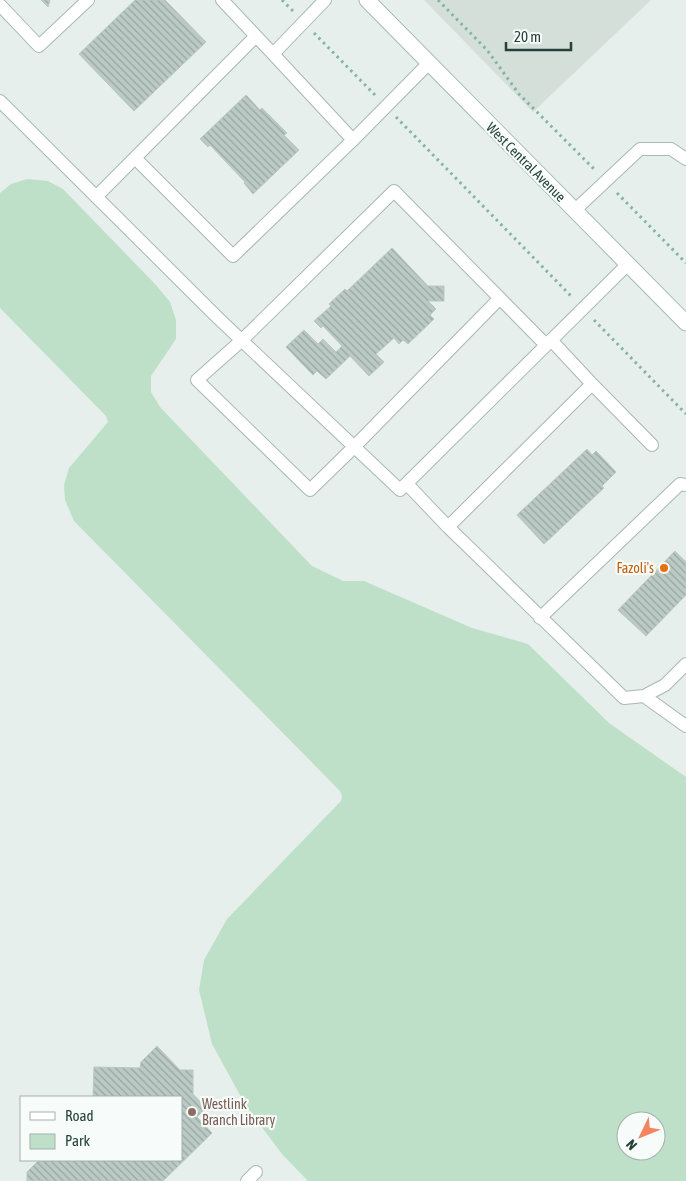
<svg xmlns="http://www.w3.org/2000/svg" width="686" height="1181" font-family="'Asap Condensed',sans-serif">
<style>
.built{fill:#d4dfda}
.green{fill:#bfe0c8;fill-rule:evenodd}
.building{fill:url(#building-back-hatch);stroke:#b8c9c2}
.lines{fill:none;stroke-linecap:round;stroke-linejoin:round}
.lane-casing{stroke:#a8b8b2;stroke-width:14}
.secondary-casing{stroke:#a4bbb3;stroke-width:17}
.path{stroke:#86b3a5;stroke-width:3;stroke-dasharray:2.5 4;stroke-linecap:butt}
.lane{stroke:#fff;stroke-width:12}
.secondary{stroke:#fff;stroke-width:15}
.food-dot{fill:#e8710a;stroke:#f7fbf9;stroke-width:2}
.education-dot{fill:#8d6e63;stroke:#f7fbf9;stroke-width:2}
.labels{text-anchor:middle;stroke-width:4.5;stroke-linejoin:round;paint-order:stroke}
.street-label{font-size:14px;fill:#24423a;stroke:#f7fbf9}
.food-label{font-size:14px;fill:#c56008;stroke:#f7fbf9;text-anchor:end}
.education-label{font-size:14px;fill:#785e54;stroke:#f7fbf9;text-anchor:start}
</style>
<defs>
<pattern id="building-back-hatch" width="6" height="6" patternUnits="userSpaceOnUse" patternTransform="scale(1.25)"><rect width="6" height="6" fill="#bbcac4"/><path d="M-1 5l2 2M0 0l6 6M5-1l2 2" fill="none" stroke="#98a6a0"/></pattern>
</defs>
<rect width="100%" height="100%" fill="#e6efeb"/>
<path class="built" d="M 424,0 L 651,0 L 533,112 Z"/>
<path class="green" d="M 27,179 L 48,181 L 63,189 L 156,285 L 170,302 L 176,320 L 176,339 L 151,376 L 151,392 L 160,407 L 312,566 L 343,581 L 364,581 L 472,628 L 528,644 L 609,723 L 686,777 L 686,1181 L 308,1181 L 282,1154 L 246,1106 L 212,1044 L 199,990 L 204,960 L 227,919 L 341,801 L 342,796 L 340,791 L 74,521 L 65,500 L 64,485 L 69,468 L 108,422 L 106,416 L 0,308 L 0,193 L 11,184 ZM 626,1121 L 656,1121 L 656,1151 L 626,1151 Z"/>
<path class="building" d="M 41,0 L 50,0 L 48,7 Z
M 135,0 L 165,0 L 206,42 L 134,111 L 79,54 Z
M 246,95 L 260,110 L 262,108 L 287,133 L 284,135 L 299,150 L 253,194 L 244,183 L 245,182 L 210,145 L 208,147 L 200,139 Z
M 392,248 L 428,286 L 444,286 L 444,301 L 428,301 L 436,309 L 430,315 L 434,319 L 408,344 L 403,340 L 399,344 L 394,338 L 376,354 L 384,362 L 369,376 L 350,356 L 326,379 L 317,371 L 313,375 L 286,347 L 304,330 L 318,344 L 323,339 L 336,352 L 342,346 L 323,326 L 321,328 L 314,321 L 331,306 L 329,304 L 345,289 L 347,291 Z
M 587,449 L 592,455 L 596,451 L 616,472 L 602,486 L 604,488 L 544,544 L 517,515 Z
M 675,551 L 686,562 L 686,595 L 646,636 L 618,610 Z
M 157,1046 L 180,1070 L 193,1070 L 193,1094 L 206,1108 L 197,1117 L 212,1133 L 163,1181 L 27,1181 L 27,1172 L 39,1160 L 181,1160 L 181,1097 L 93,1097 L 94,1067 L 140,1068 L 141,1062 Z"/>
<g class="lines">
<defs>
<path id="lane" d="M 222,0 L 273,54
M 325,0 L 273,54 L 353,140 L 429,63
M 0,5 L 39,46 L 88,0
M 0,101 L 218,318 L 400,490 L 627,265
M 135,158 L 233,256 L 353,140
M 96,197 L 256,36
M 574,211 L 640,149 L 671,149 L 686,159
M 500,298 L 354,447 L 310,490 L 197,380 L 241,341 L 394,191 L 546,345
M 592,384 L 652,445
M 407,484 L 448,527 L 592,384 L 551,340
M 448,527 L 624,698 L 644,696 L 665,685 L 686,664
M 540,618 L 680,484 L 686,485
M 644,696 L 686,726
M 247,1181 L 256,1172"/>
<path id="secondary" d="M 367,0 L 686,323"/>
</defs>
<use href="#lane" class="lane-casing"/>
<use href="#secondary" class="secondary-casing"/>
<path class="path" d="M 282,0 L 293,11
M 438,0 L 487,50 L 519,94 L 595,170
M 314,33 L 375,95
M 396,117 L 572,297
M 617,193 L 686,263
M 594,320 L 686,414"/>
<use href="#lane" class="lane"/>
<use href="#secondary" class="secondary"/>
</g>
<circle class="food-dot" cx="664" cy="568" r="5"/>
<circle class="education-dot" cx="192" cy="1112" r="5"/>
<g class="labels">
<g class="street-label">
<text transform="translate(526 162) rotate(45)" y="5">West Central Avenue</text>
</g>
<g class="food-label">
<text x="654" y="573">Fazoli's</text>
</g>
<g class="education-label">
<text x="202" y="1109">Westlink<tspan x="202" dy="16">Branch Library</tspan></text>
</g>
</g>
<rect x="20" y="1096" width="162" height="65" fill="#f7fbf9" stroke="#a3b1ad"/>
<rect x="30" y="1112" width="25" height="8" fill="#ffffff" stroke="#a3b1ad"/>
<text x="65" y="1121" font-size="15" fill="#24423a">Road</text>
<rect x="30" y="1134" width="25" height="15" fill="#bfe0c8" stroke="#a3b1ad"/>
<text x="65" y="1146" font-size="15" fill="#24423a">Park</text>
<g transform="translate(641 1136) rotate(227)"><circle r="24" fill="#f7fbf9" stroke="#a3b1ad"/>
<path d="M0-4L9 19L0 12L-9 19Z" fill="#f4845f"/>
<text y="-8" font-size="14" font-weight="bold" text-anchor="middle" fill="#24423a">N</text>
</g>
<path d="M506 42v8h65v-8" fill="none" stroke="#24423a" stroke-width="2.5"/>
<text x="514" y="42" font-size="15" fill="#24423a" stroke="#f7fbf9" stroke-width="4" paint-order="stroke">20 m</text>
</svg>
